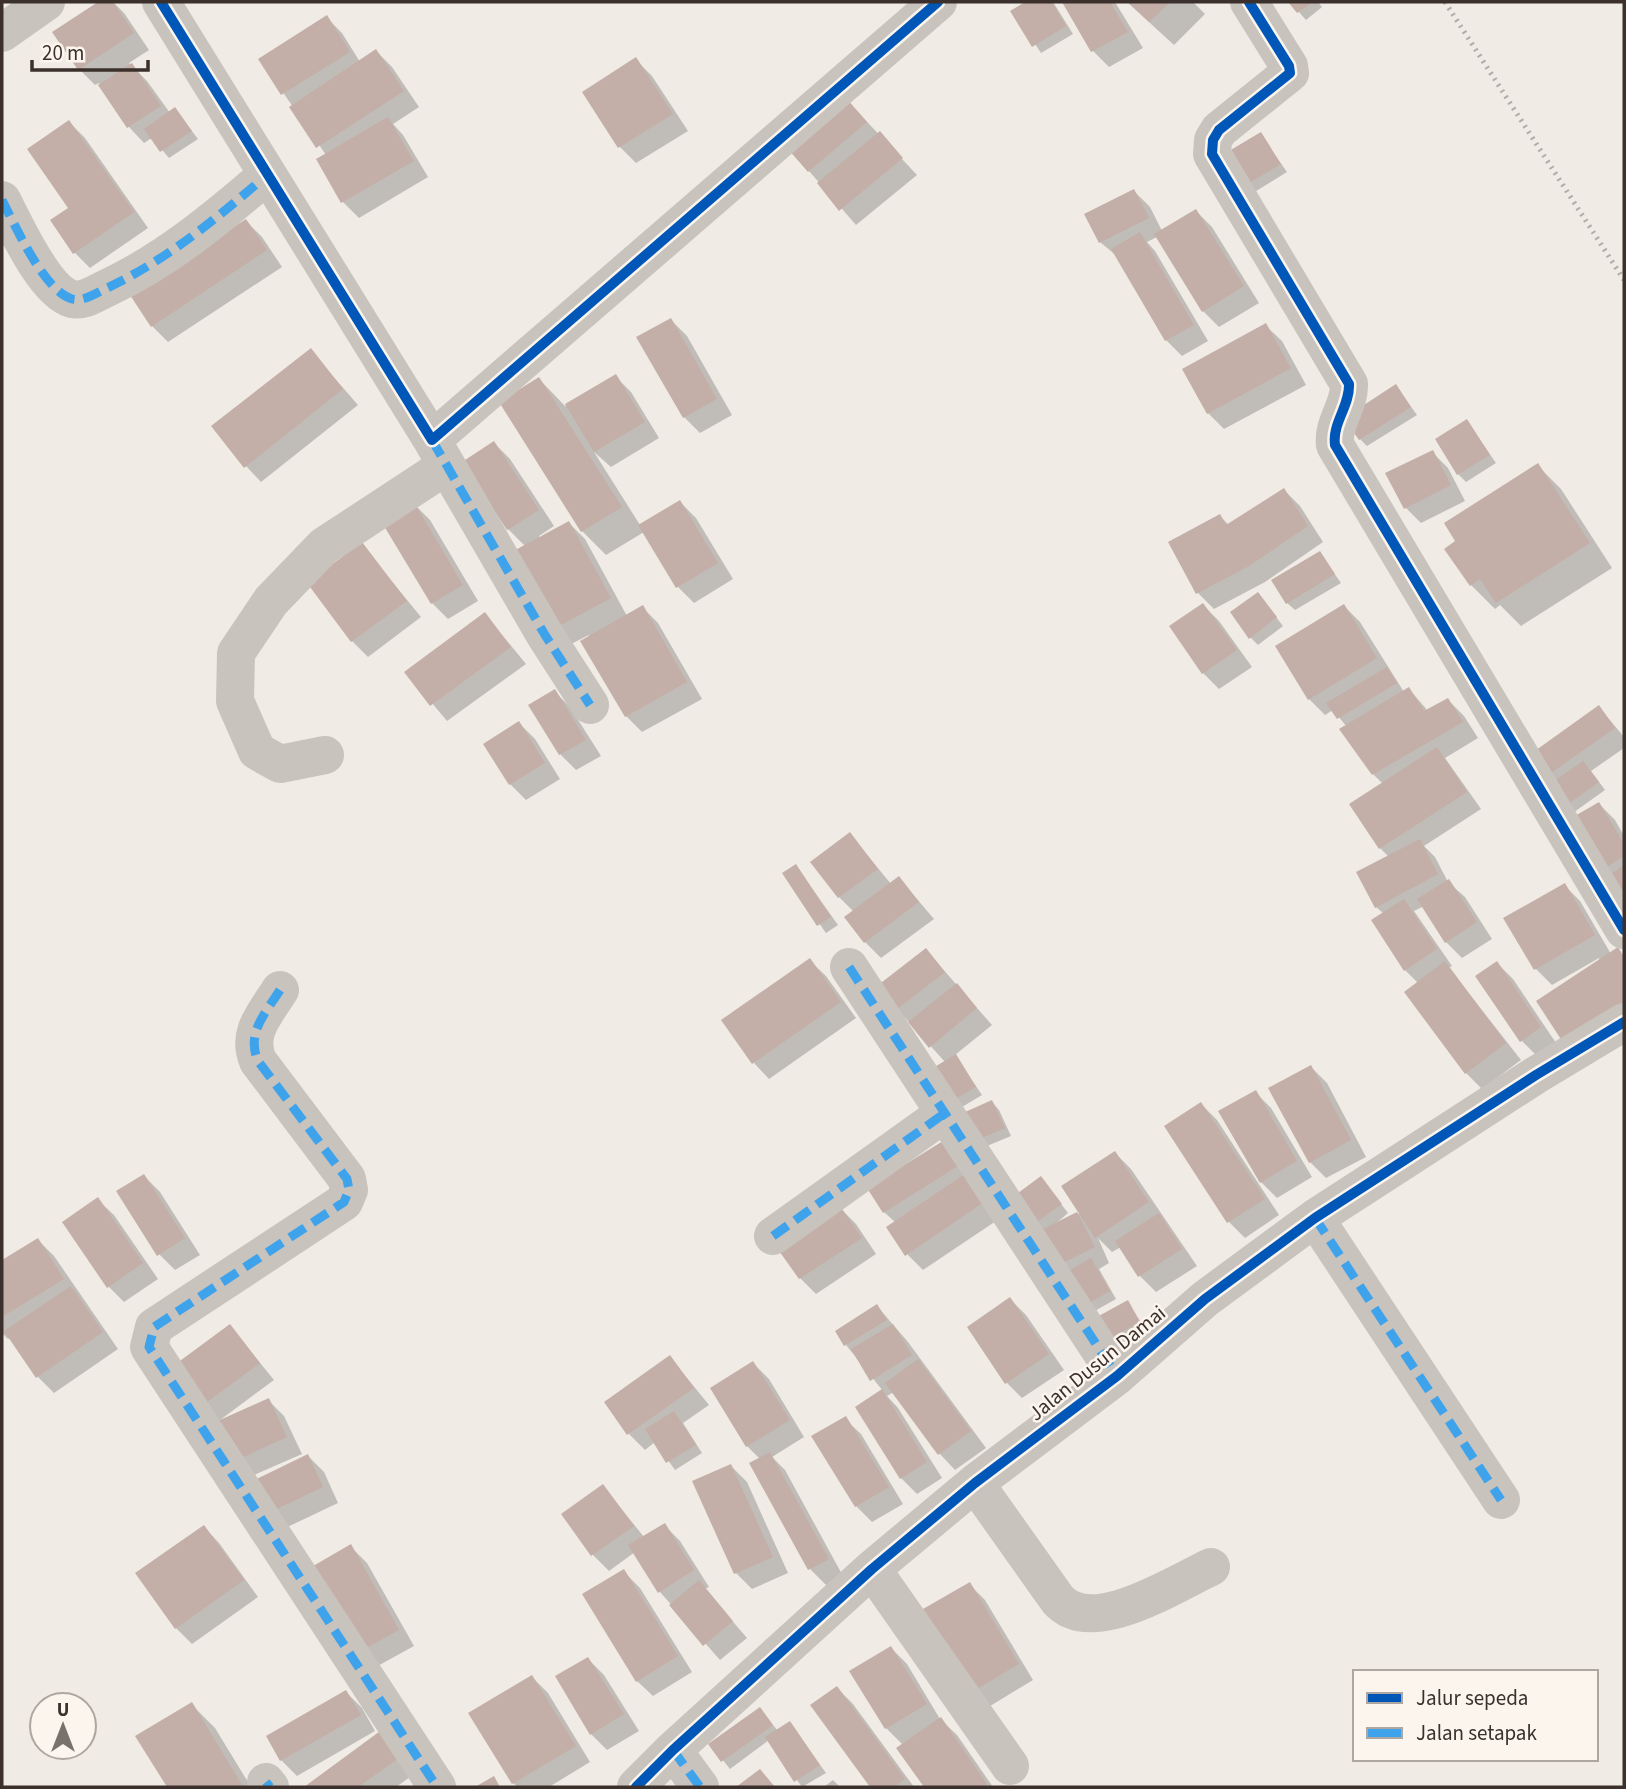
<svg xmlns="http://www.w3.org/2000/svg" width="1626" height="1789" font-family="'Source Sans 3',sans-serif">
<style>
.shadow{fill:#0003}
.building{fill:#c3afa7}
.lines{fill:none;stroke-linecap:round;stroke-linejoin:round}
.minor{stroke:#c9c3be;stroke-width:38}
.rail{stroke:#b1aca8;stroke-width:5;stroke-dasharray:2 5;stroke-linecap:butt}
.quiet{stroke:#3fa3eb;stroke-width:9;stroke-dasharray:18 9;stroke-linecap:butt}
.cycleway-casing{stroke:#fbf5ee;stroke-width:15}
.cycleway{stroke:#0057b8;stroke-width:10}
.labels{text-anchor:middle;stroke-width:5;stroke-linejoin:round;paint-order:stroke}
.street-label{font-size:21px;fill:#3b302b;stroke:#fbf5ee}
</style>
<rect width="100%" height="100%" fill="#f0ebe5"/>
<path class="shadow" d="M 101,2 L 113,2 L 124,13 L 149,50 L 129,63 L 147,81 L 170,113 L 175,109 L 198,139 L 169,158 L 152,138 L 144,143 L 129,127 L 99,83 L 95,85 L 79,69 L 54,32 Z
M 1029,2 L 1053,2 L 1073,34 L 1041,53 L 1013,11 Z
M 1064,2 L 1115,2 L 1143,48 L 1109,67 L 1093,51 Z
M 1127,2 L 1193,2 L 1205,14 L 1174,45 Z
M 1290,2 L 1318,2 L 1322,7 L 1306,20 Z
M 326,17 L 342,33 L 360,62 L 376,51 L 392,67 L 419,107 L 393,124 L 403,135 L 428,177 L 359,218 L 343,202 L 326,155 L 260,59 Z
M 636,60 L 652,76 L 688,131 L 636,163 L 620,147 L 585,93 Z
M 856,110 L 917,175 L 856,225 L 809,171 Z
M 69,122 L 85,138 L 148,228 L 90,268 L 74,252 Z
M 1260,134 L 1287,172 L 1253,193 L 1245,185 Z
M 1134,191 L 1150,207 L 1162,231 L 1196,211 L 1212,227 L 1259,303 L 1219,327 L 1203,311 L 1157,237 L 1147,242 L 1155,251 L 1208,341 L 1182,356 L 1166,340 L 1118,257 L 1100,242 Z
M 246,221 L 262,237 L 282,267 L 168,342 L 152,326 Z
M 671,320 L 687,336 L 732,415 L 700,433 L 684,417 Z
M 1266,326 L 1282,341 L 1306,385 L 1224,429 L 1208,413 Z
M 310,350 L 358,405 L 261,482 L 246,466 Z
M 615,376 L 631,392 L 659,438 L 611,467 L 594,452 L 640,525 L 680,502 L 696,518 L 733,579 L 694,603 L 678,587 L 644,532 L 606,555 L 582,531 L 539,379 L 565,406 Z
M 1396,386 L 1417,415 L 1367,446 L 1360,439 Z
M 1467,421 L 1496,463 L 1466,482 L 1458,474 Z
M 494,443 L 510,459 L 554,526 L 539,536 L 540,538 L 569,523 L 585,539 L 627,616 L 642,607 L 658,623 L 702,699 L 642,732 L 626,716 L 589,635 L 565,647 L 525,546 L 508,529 Z
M 1432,452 L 1448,468 L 1465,501 L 1421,523 L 1405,507 Z
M 1537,465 L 1561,489 L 1612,568 L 1521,626 L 1500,605 L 1495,609 L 1471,585 L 1457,542 Z
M 1284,490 L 1300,506 L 1323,542 L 1265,582 L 1214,609 L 1198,593 L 1170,543 L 1220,516 L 1229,525 Z
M 414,504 L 430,520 L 478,601 L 448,619 L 432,603 Z
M 362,545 L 421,617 L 368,657 L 352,641 Z
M 1320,553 L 1341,583 L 1295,610 L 1287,603 Z
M 1258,594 L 1283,626 L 1258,645 L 1250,637 Z
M 1203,605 L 1219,621 L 1252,667 L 1219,689 L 1203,673 L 1171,627 Z
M 1344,606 L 1360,622 L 1404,692 L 1409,689 L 1428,711 L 1448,700 L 1464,716 L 1478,738 L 1445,758 L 1481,809 L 1424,846 L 1435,857 L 1448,882 L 1465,897 L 1492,939 L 1462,958 L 1446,942 L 1424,906 L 1414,911 L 1452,966 L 1449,968 L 1521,1060 L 1482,1089 L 1466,1073 L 1418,983 L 1405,970 L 1384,914 L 1376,907 L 1389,857 L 1380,848 L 1383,784 L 1373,774 L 1347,727 L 1333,710 L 1325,715 L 1309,699 Z
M 485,614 L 526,664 L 447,721 L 406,672 Z
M 554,691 L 570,707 L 601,756 L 576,770 L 560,754 Z
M 1599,707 L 1624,737 L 1624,748 L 1591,771 L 1605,790 L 1570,815 L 1543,778 Z
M 519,723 L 535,739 L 560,779 L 526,800 L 510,784 Z
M 1599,804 L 1615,820 L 1624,836 L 1624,913 L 1602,884 Z
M 850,834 L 891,884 L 899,878 L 934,919 L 881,958 L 865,942 L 854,912 L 839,897 Z
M 796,866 L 838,925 L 826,933 L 784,874 Z
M 1564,885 L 1580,901 L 1611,954 L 1618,950 L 1624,956 L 1624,1035 L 1599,958 L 1552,985 L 1536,969 L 1506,919 Z
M 926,950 L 992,1025 L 955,1055 L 982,1095 L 952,1113 L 946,1063 L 897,1009 Z
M 810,961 L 826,976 L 856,1018 L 769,1079 L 754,1063 Z
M 1497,963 L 1513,979 L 1556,1043 L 1537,1056 L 1521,1040 Z
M 1311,1067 L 1327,1083 L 1366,1157 L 1326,1178 L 1310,1162 Z
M 1255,1092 L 1271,1108 L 1312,1177 L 1277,1198 L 1261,1182 Z
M 992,1102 L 999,1110 L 1011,1136 L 975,1151 Z
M 1201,1104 L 1217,1120 L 1279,1215 L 1245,1238 L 1229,1222 Z
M 942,1143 L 999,1219 L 923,1270 L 907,1254 L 896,1223 L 884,1212 Z
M 1115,1153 L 1131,1169 L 1197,1266 L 1156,1292 L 1140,1276 L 1121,1247 L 1112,1252 L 1098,1238 L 1109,1263 L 1099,1269 L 1116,1299 L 1086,1316 L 1032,1226 L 1041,1178 L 1068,1213 L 1053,1226 L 1080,1213 Z
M 144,1176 L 160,1192 L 200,1255 L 175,1270 L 159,1254 Z
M 98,1200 L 114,1215 L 158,1279 L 124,1302 L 108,1286 Z
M 840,1208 L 856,1224 L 876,1254 L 816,1294 L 800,1278 Z
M 38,1240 L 54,1256 L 118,1349 L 54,1393 L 38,1377 L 11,1337 L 8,1339 L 2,1333 L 2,1262 Z
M 1010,1299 L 1026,1315 L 1064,1370 L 1022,1398 L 1007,1383 Z
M 1128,1303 L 1146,1330 L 1115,1347 L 1108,1339 Z
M 877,1306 L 908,1342 L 986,1448 L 955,1470 L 940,1454 L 894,1392 L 887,1396 L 898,1408 L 942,1478 L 917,1494 L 901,1478 L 883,1391 L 846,1345 Z
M 230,1326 L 274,1380 L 220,1420 L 268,1400 L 284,1416 L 302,1454 L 245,1479 L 200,1407 Z
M 670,1357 L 709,1405 L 683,1423 L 702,1453 L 675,1470 L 655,1442 L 645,1450 L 629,1434 Z
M 753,1363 L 769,1379 L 804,1437 L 772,1457 L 785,1470 L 843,1576 L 826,1585 L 810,1569 L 760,1459 L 747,1446 Z
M 845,1419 L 861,1434 L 903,1504 L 872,1522 L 856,1506 Z
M 308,1456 L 324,1472 L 338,1503 L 279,1531 L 263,1515 Z
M 731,1466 L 747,1482 L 788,1573 L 752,1589 L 736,1573 Z
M 603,1486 L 644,1537 L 664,1525 L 680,1541 L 709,1587 L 705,1589 L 747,1638 L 720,1660 L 660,1592 L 635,1552 L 609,1571 L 593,1555 Z
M 204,1527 L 219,1543 L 258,1597 L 192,1644 L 176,1628 Z
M 351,1547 L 367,1563 L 414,1646 L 374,1668 L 358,1652 Z
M 624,1572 L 640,1588 L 692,1672 L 653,1696 L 637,1681 Z
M 969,1584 L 985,1600 L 1033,1680 L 982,1711 L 966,1695 Z
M 891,1648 L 907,1664 L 940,1719 L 957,1735 L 993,1787 L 926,1787 L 899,1748 L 903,1745 L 886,1728 Z
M 588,1659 L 604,1675 L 639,1731 L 607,1750 L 591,1734 Z
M 532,1677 L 548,1693 L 590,1762 L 549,1787 L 518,1787 L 513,1783 Z
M 837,1688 L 853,1704 L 914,1787 L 872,1787 L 813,1706 Z
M 346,1692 L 362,1708 L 375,1731 L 297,1776 L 281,1760 Z
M 191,1704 L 215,1728 L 251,1787 L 169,1787 L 138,1737 Z
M 760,1709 L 778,1731 L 790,1723 L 826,1773 L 802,1787 L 769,1740 L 730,1769 L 711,1745 Z
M 386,1729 L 420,1770 L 396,1787 L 306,1787 Z
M 833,1780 L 840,1787 L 824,1787 Z"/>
<path class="building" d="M 98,2 L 113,2 L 134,33 L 78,70 L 52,32 Z
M 1025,2 L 1052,2 L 1066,26 L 1032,47 L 1010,11 Z
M 1062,2 L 1110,2 L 1128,32 L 1091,52 Z
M 1128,2 L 1170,2 L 1149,22 Z
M 1288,2 L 1313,2 L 1297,13 Z
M 327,15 L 350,52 L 281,95 L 258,59 Z
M 376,49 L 404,91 L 316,148 L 289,107 Z
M 636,57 L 673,114 L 618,148 L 582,92 Z
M 132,63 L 161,106 L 127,128 L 98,85 Z
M 840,91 L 867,122 L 808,172 L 781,141 Z
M 175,107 L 192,131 L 160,152 L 144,129 Z
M 388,117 L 414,161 L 341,203 L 316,159 Z
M 69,120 L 134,212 L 73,254 L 50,220 L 68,208 L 27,149 Z
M 880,131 L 903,158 L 839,211 L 817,183 Z
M 1261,132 L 1281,164 L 1244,186 L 1224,154 Z
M 1134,189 L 1149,218 L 1099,243 L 1084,214 Z
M 1196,209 L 1244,286 L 1202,312 L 1154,234 Z
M 246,219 L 267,250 L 151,327 L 130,295 Z
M 1140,232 L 1194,325 L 1165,341 L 1111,249 Z
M 671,318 L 717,399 L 683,418 L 636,337 Z
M 1266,323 L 1291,368 L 1207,414 L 1182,369 Z
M 311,348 L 343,389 L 244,468 L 211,426 Z
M 616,374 L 645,422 L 594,452 L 565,404 Z
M 539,377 L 622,507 L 581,532 L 499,402 Z
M 1396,384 L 1411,407 L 1359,440 L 1344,418 Z
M 1467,419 L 1490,455 L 1457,475 L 1435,439 Z
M 494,441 L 539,510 L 507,530 L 462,462 Z
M 1433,450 L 1451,485 L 1404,509 L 1385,473 Z
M 1538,463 L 1590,543 L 1496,603 L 1480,579 L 1470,586 L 1444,549 L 1455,541 L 1444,523 Z
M 1284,488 L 1308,526 L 1249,566 L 1196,594 L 1168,542 L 1220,514 L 1226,525 Z
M 680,500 L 718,563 L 676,588 L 638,525 Z
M 414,502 L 463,585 L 431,604 L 381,521 Z
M 569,521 L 611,598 L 548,632 L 506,555 Z
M 362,542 L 407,601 L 351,642 L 307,583 Z
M 1320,551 L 1335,574 L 1286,604 L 1271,580 Z
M 1258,592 L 1277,617 L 1249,639 L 1230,612 Z
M 1203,603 L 1237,650 L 1202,674 L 1169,626 Z
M 1344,604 L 1377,658 L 1308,700 L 1275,646 Z
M 643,605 L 687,682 L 625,717 L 580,641 Z
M 485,612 L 511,647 L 430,706 L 404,672 Z
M 1387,667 L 1397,683 L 1337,719 L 1326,703 Z
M 1409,687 L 1424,711 L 1448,698 L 1463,722 L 1372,775 L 1339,729 Z
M 555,689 L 586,740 L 559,755 L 528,705 Z
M 1599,705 L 1615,728 L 1541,780 L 1525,758 Z
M 519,721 L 545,763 L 509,785 L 483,744 Z
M 1437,747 L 1467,792 L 1379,849 L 1349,804 Z
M 1583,761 L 1599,782 L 1561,809 L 1546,787 Z
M 1599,802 L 1624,844 L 1624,856 L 1599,872 L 1568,820 Z
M 850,832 L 878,869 L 838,898 L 810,862 Z
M 1420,839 L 1438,874 L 1375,908 L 1356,872 Z
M 796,864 L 831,917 L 817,926 L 782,873 Z
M 1624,865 L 1624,916 L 1599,883 Z
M 899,876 L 919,902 L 864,943 L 844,917 Z
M 1449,879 L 1477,922 L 1445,943 L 1417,899 Z
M 1565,883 L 1595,935 L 1534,970 L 1503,918 Z
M 1404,899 L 1437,949 L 1404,971 L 1371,920 Z
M 1618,947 L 1624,957 L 1624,1009 L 1566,1047 L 1536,1001 Z
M 926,948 L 945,972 L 896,1010 L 877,986 Z
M 810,958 L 841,1002 L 752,1064 L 721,1020 Z
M 1445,961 L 1506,1043 L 1465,1074 L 1404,992 Z
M 1497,961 L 1541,1027 L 1520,1042 L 1475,976 Z
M 957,983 L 977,1008 L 929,1048 L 908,1022 Z
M 956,1054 L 976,1087 L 943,1106 L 923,1074 Z
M 1311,1065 L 1351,1140 L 1309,1163 L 1268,1088 Z
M 1256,1090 L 1297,1161 L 1260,1183 L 1218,1111 Z
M 992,1100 L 1005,1128 L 966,1145 L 954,1117 Z
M 1201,1102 L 1265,1199 L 1227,1223 L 1164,1126 Z
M 943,1141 L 958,1166 L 883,1213 L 867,1188 Z
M 1115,1151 L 1149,1202 L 1095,1238 L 1061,1186 Z
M 144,1174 L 185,1238 L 157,1256 L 116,1191 Z
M 965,1174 L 984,1202 L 905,1256 L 886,1227 Z
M 1041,1176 L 1062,1204 L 1030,1227 L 1010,1199 Z
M 98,1197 L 143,1263 L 107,1288 L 62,1222 Z
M 840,1206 L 862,1238 L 799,1279 L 777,1248 Z
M 1077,1212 L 1095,1247 L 1055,1267 L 1037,1232 Z
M 1159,1213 L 1182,1249 L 1138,1277 L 1115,1241 Z
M 38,1238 L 64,1279 L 2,1317 L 2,1260 Z
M 1091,1258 L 1110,1291 L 1077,1310 L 1058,1277 Z
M 71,1286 L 103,1332 L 36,1378 L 4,1331 Z
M 1010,1297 L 1049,1354 L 1005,1384 L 967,1327 Z
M 1128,1300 L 1140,1322 L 1106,1340 L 1095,1318 Z
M 877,1304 L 887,1320 L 844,1346 L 835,1331 Z
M 230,1324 L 260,1363 L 199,1408 L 169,1369 Z
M 893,1324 L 912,1355 L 870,1381 L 851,1349 Z
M 670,1355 L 694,1388 L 627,1435 L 604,1402 Z
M 918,1359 L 971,1431 L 938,1455 L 885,1383 Z
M 753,1361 L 790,1420 L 746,1447 L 710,1388 Z
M 882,1389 L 927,1462 L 900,1479 L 855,1407 Z
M 269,1398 L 287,1437 L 228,1464 L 209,1425 Z
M 674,1411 L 696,1445 L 666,1463 L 645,1429 Z
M 846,1416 L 889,1487 L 855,1507 L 811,1436 Z
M 770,1452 L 829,1559 L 808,1570 L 749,1463 Z
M 308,1454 L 323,1487 L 262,1516 L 246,1484 Z
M 731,1464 L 773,1557 L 734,1574 L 692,1481 Z
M 603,1484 L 634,1526 L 591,1556 L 561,1514 Z
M 665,1523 L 694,1570 L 658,1593 L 628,1545 Z
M 204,1525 L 244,1580 L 175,1629 L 135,1573 Z
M 351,1544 L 399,1630 L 357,1653 L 308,1569 Z
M 624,1569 L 678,1656 L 636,1682 L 582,1594 Z
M 699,1580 L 733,1621 L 703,1646 L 669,1605 Z
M 970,1582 L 1019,1664 L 965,1696 L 916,1613 Z
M 891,1646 L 927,1704 L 885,1729 L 849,1671 Z
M 588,1657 L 624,1714 L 590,1735 L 555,1676 Z
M 532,1675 L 576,1746 L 512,1784 L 468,1713 Z
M 837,1686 L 905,1779 L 894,1787 L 870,1787 L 810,1705 Z
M 346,1690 L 361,1715 L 280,1761 L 266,1736 Z
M 192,1702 L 242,1785 L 244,1787 L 167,1787 L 135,1736 Z
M 760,1707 L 773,1725 L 721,1762 L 708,1744 Z
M 941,1717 L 989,1787 L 924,1787 L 896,1748 Z
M 790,1721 L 820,1765 L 794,1782 L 765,1737 Z
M 387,1726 L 406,1753 L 358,1787 L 304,1787 Z
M 760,1769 L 775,1787 L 736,1787 Z
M 494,1776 L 500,1787 L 475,1787 Z"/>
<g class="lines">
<path class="minor" d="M 161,2 L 432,440 L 938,2
M 1249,2 L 1289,66 L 1290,73 L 1219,130 L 1213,140 L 1212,154 L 1349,384 C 1350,406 1332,423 1335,445 L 1624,930
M 2,33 L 46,2
M 2,200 C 15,225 44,291 72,299 C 84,302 96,293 107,288 C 167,260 217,218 267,175
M 433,442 L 545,635 L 590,705
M 325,755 L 280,764 L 257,751 L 235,701 L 236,653 L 271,601 L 324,546 L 446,466
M 849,967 L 1117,1376
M 280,990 C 265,1014 246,1033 258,1061 L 347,1179 L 349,1190 L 344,1202 L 154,1327 L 149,1347 L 437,1787
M 1315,1218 L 1501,1500
M 773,1236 L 945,1113
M 975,1483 L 1058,1600 C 1092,1638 1174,1584 1211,1567
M 872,1569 L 1010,1766
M 673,1750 L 700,1787
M 266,1782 L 270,1787
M 636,1787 L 673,1750 L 872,1569 L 975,1483 L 1117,1376 L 1205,1299 L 1315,1218 L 1536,1075 L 1624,1022"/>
<path class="rail" d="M 1445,2 L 1624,280"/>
<path class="quiet" d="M 2,200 C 15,225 44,291 72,299 C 84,302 96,293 107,288 C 167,260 217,218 267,175
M 432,440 L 545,635 L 590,705
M 849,967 L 1117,1376
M 280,990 C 265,1014 246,1033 258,1061 L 347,1179 L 349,1190 L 344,1202 L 154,1327 L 149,1347 L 437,1787
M 1315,1218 L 1501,1500
M 773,1236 L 945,1113
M 673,1750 L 700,1787
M 266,1782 L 270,1787"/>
<defs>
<path id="cycleway" d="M 161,2 L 432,440 L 938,2
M 1249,2 L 1289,66 L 1290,73 L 1219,130 L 1213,140 L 1212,154 L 1349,384 C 1350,406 1332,423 1335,445 L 1624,930
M 636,1787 L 673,1750 L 872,1569 L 975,1483 L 1117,1376 L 1205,1299 L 1315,1218 L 1536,1075 L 1624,1022"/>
</defs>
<use href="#cycleway" class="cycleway-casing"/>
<use href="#cycleway" class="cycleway"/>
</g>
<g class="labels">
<g class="street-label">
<text transform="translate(1097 1363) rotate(-39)" y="7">Jalan Dusun Damai</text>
</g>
</g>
<rect width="1626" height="1789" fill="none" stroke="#3b302b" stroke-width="7"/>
<rect x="1353" y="1670" width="245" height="91" fill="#fbf5ee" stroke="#aea6a0" stroke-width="2"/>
<rect x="1367" y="1693" width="35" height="10" fill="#0057b8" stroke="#aea6a0" stroke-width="2"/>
<text x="1416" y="1705" font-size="21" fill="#3b302b">Jalur sepeda</text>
<rect x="1367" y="1728" width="35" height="10" fill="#3fa3eb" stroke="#aea6a0" stroke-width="2"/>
<text x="1416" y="1740" font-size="21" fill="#3b302b">Jalan setapak</text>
<g transform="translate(63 1726)"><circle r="33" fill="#fbf5ee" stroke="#aea6a0" stroke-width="2"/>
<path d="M0-5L12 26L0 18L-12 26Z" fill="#7a716c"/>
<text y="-10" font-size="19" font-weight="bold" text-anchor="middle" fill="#3b302b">U</text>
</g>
<path d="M32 60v10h116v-10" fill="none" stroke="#3b302b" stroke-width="3.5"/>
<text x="42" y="60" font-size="21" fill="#3b302b" stroke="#fbf5ee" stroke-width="5" paint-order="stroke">20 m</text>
</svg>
